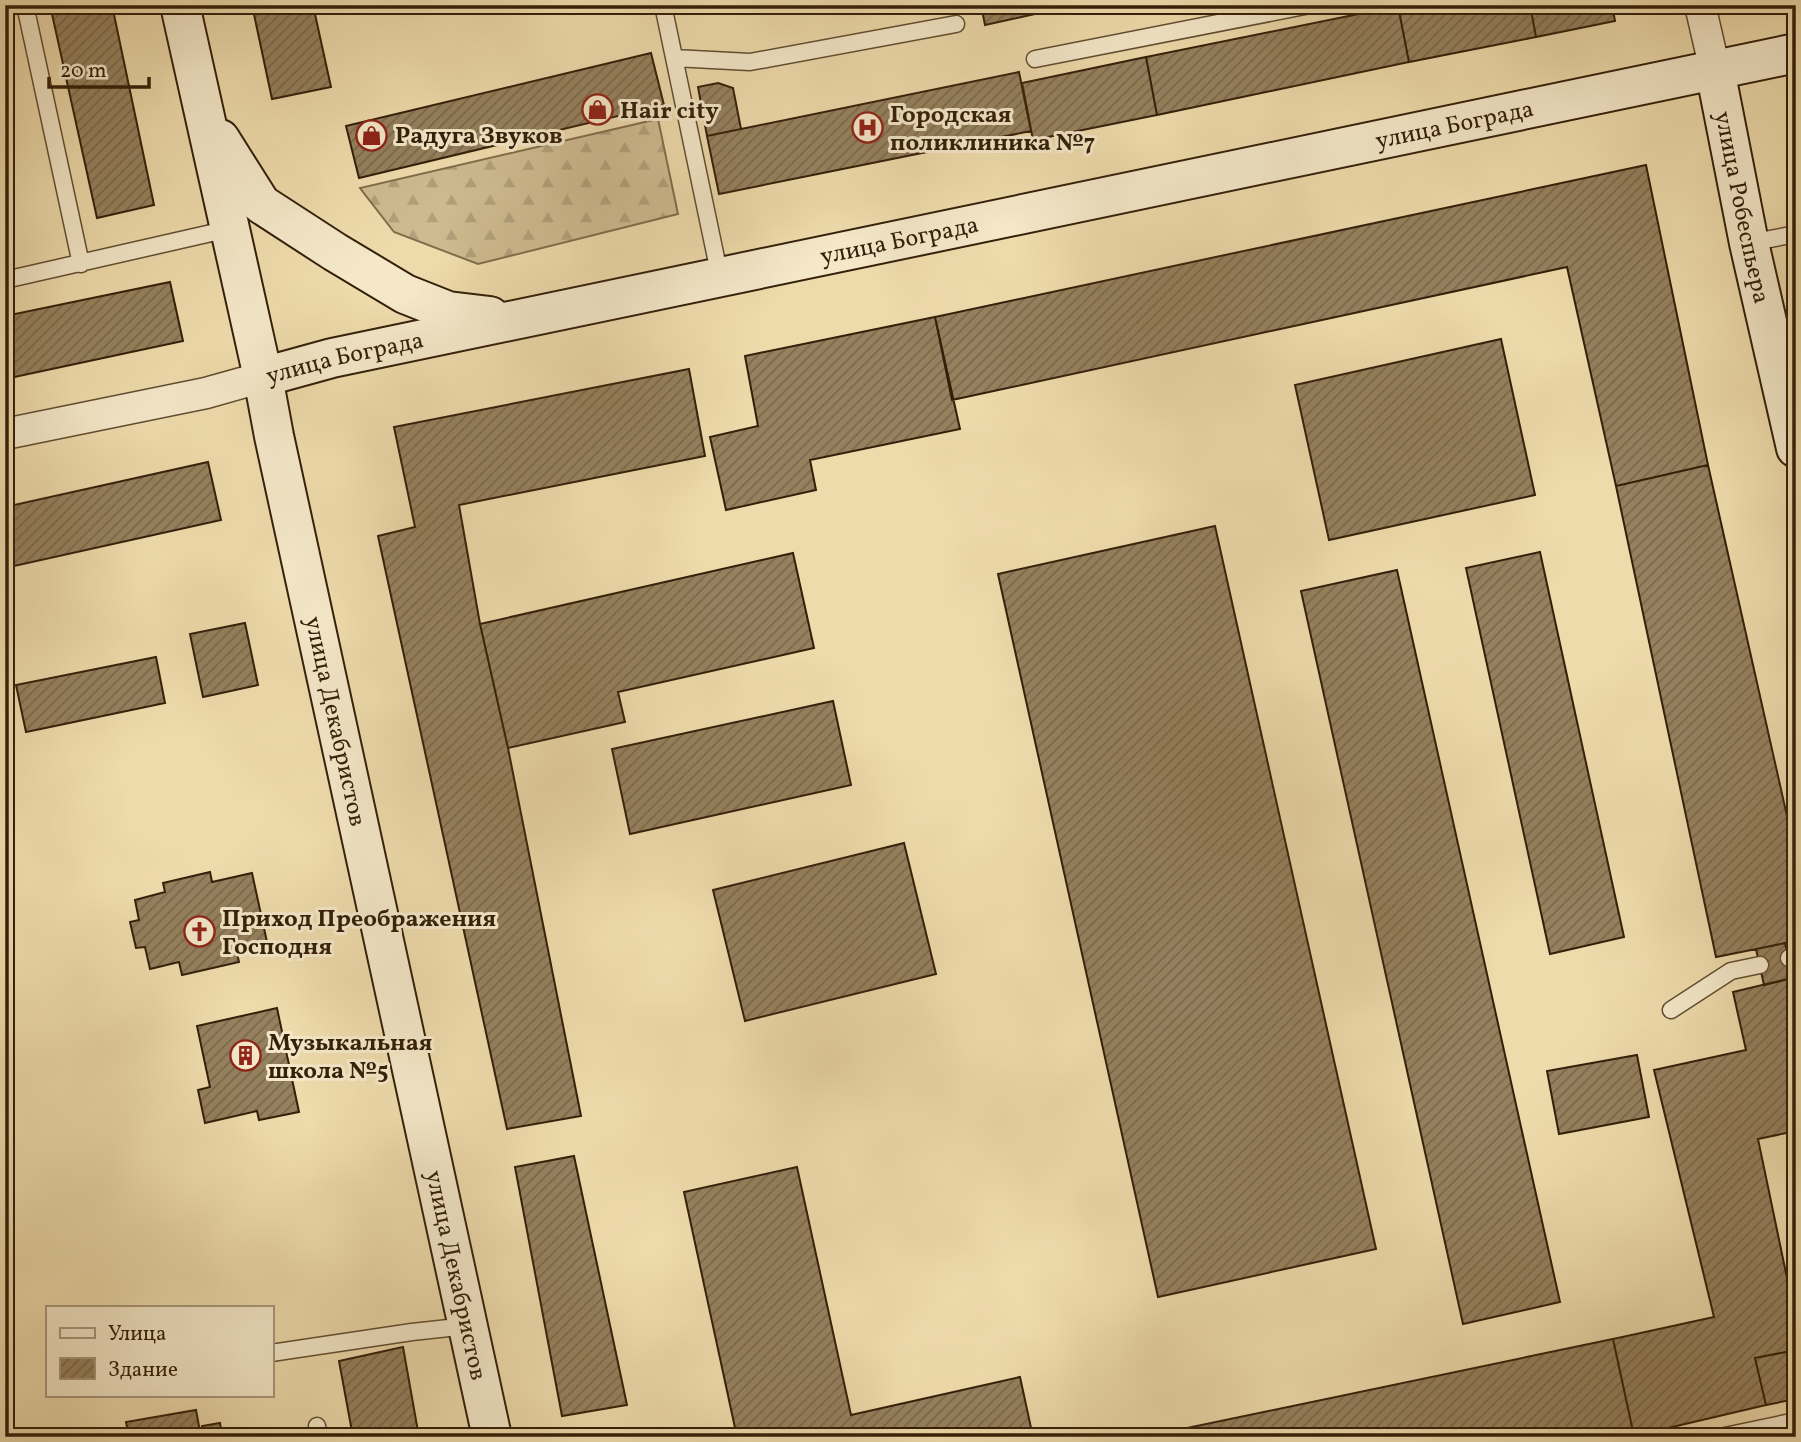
<svg xmlns="http://www.w3.org/2000/svg" width="1801" height="1442" font-family="Vollkorn,serif">
<style>
.forest{fill:url(#forest-firs);stroke:#816d4c;stroke-width:2}
.building{fill:url(#building-hatch);stroke:#341f09;stroke-width:2}
.lines{fill:none;stroke-linecap:round;stroke-linejoin:round}
.lane-casing{stroke:#624e32;stroke-width:19}
.street-casing{stroke:#624e32;stroke-width:33}
.secondary-casing{stroke:#341f09;stroke-width:42}
.lane{stroke:#f4e8c9;stroke-width:16}
.street{stroke:#f4e8c9;stroke-width:30}
.secondary{stroke:#f4e8c9;stroke-width:38}
.labels{text-anchor:middle;stroke-width:6;stroke-linejoin:round;paint-order:stroke}
.poi-label{font-size:24px;font-weight:bold;fill:#341f09;stroke:#f4e8c9;text-anchor:start}
.street-label{font-size:24px;fill:#341f09;stroke:#f4e8c9}
</style>
<defs>
<pattern id="forest-firs" width="22" height="20" patternUnits="userSpaceOnUse" patternTransform="scale(1.75)"><rect width="22" height="20" fill="#cebb90"/><path d="M5 1l3.5 6h-7zM16 11l3.5 6h-7z" fill="#b2a07b"/></pattern>
<pattern id="building-hatch" width="6" height="6" patternUnits="userSpaceOnUse" patternTransform="scale(1.75)"><rect width="6" height="6" fill="#95815e"/><path d="M-1 1l2-2M0 6l6-6M5 7l2-2" fill="none" stroke="#7a694c"/></pattern>
</defs>
<rect width="100%" height="100%" fill="#eedbac"/>
<filter id="stains"><feTurbulence type="fractalNoise" baseFrequency=".00286" numOctaves="4"/><feColorMatrix values="0 0 0 0 .2 0 0 0 0 .09 0 0 0 0 .02 0 0 0 .5 -.17"/></filter>
<radialGradient id="worn" r=".72"><stop offset=".6" stop-color="#630" stop-opacity="0"/><stop offset="1" stop-color="#630" stop-opacity=".3"/></radialGradient>
<path class="forest" d="M 658,119 L 678,214 L 478,264 L 394,232 L 360,188 Z"/>
<path class="building" d="M 50,5 L 112,5 L 154,205 L 97,218 Z
M 252,5 L 313,5 L 331,87 L 272,99 Z
M 981,5 L 1052,5 L 1053,10 L 985,25 Z
M 1401,5 L 1530,5 L 1536,37 L 1409,62 L 1398,6 Z
M 1530,5 L 1612,5 L 1615,21 L 1536,37 Z
M 1398,6 L 1409,62 L 1157,115 L 1146,57 Z
M 651,53 L 664,105 L 359,178 L 346,126 Z
M 1146,57 L 1157,115 L 1033,140 L 1022,83 Z
M 1019,72 L 1031,131 L 719,194 L 707,136 Z
M 718,83 L 733,88 L 741,129 L 707,136 L 698,87 Z
M 1646,165 L 1708,465 L 1616,486 L 1567,267 L 952,400 L 935,317 Z
M 170,282 L 183,341 L 5,379 L 5,316 Z
M 935,317 L 960,429 L 810,460 L 816,490 L 726,510 L 710,437 L 758,426 L 745,356 Z
M 1501,339 L 1535,495 L 1329,540 L 1295,385 Z
M 689,369 L 705,456 L 459,505 L 480,624 L 508,748 L 581,1116 L 507,1129 L 378,536 L 415,527 L 394,427 Z
M 208,462 L 221,520 L 5,568 L 5,507 Z
M 1708,465 L 1796,856 L 1796,941 L 1716,957 L 1616,486 Z
M 1215,526 L 1376,1249 L 1158,1297 L 998,574 Z
M 1540,552 L 1624,937 L 1550,954 L 1466,568 Z
M 793,553 L 814,648 L 618,692 L 625,722 L 508,748 L 480,624 Z
M 1397,570 L 1560,1302 L 1463,1324 L 1301,591 Z
M 245,623 L 258,685 L 203,697 L 190,634 Z
M 156,657 L 165,703 L 26,732 L 16,685 Z
M 833,701 L 851,785 L 630,834 L 612,749 Z
M 904,843 L 936,974 L 745,1021 L 713,890 Z
M 210,872 L 212,882 L 252,873 L 267,942 L 236,949 L 239,962 L 182,975 L 179,962 L 150,969 L 145,947 L 136,948 L 130,922 L 139,920 L 135,900 L 165,892 L 163,883 Z
M 1785,943 L 1793,978 L 1764,985 L 1756,949 Z
M 1796,977 L 1796,1131 L 1758,1139 L 1796,1321 L 1796,1350 L 1755,1358 L 1766,1405 L 1634,1436 L 1613,1339 L 1714,1317 L 1654,1070 L 1746,1050 L 1733,992 Z
M 277,1008 L 299,1112 L 259,1120 L 257,1111 L 205,1123 L 198,1090 L 210,1087 L 197,1026 Z
M 1637,1055 L 1649,1117 L 1559,1134 L 1547,1071 Z
M 574,1156 L 627,1405 L 562,1416 L 515,1167 Z
M 797,1167 L 851,1415 L 1020,1377 L 1033,1437 L 737,1437 L 684,1192 Z
M 1613,1339 L 1634,1436 L 1164,1437 L 1163,1433 Z
M 403,1347 L 419,1437 L 353,1437 L 339,1361 Z
M 1796,1350 L 1796,1399 L 1766,1405 L 1755,1358 Z
M 196,1410 L 201,1437 L 129,1437 L 126,1422 Z
M 220,1423 L 222,1437 L 204,1437 L 202,1426 Z"/>
<g class="lines">
<defs>
<path id="lane" d="M 25,5 L 81,264
M 663,5 L 720,277
M 674,58 L 750,62 L 956,24
M 1035,59 L 1310,5
M 1749,243 L 1796,234
M 5,280 L 229,229
M 1789,958 L 1796,957
M 1671,1010 L 1731,971 L 1760,965
M 271,1353 L 412,1332 L 467,1326
M 317,1426 L 319,1437
M 1720,1437 L 1796,1421"/>
<path id="street" d="M 1700,5 L 1715,70
M 5,434 L 206,393 L 263,377"/>
<g id="secondary">
<path id="s1" d="M 180,5 L 263,377 L 274,436 L 492,1437"/>
<path id="s2" d="M 1715,70 L 1749,243 L 1796,448"/>
<path d="M 220,139 L 261,204 L 335,252 L 405,294 L 448,311 L 490,316"/>
<path id="s3" d="M 263,377 L 332,358 L 1796,53"/>
</g>
</defs>
<use href="#lane" class="lane-casing"/>
<use href="#street" class="street-casing"/>
<use href="#secondary" class="secondary-casing"/>
<use href="#lane" class="lane"/>
<use href="#street" class="street"/>
<use href="#secondary" class="secondary"/>
</g>
<defs>
<symbol id="shop-ring" viewBox="-11 -11 22 22"><circle r="9.5" fill="#f4e8c9" stroke="#8f2418" stroke-width="1.5"/><path d="M-5-2.5h2.3a2.7 3.5 0 0 1 5.4 0H5L5.5 6h-11ZM-1.5-2.5h3a1.5 2.3 0 0 0-3 0Z" fill="#8f2418"/></symbol>
<symbol id="hospital-ring" viewBox="-11 -11 22 22"><circle r="9.5" fill="#f4e8c9" stroke="#8f2418" stroke-width="1.5"/><path d="M-5-5h3v3.5h4V-5h3V5h-3V1.5h-4V5h-3Z" fill="#8f2418"/></symbol>
<symbol id="church-ring" viewBox="-11 -11 22 22"><circle r="9.5" fill="#f4e8c9" stroke="#8f2418" stroke-width="1.5"/><path d="M-1.2-6h2.4v3.5h3.3v2.4h-3.3V6h-2.4V-.1h-3.3v-2.4h3.3Z" fill="#8f2418"/></symbol>
<symbol id="building-ring" viewBox="-11 -11 22 22"><circle r="9.5" fill="#f4e8c9" stroke="#8f2418" stroke-width="1.5"/><path d="M-4-6H4V6H1V3H-1V6H-4ZM-2.5-4.3h1.7v1.8h-1.7ZM.8-4.3h1.7v1.8H.8ZM-2.5-1h1.7V.8h-1.7ZM.8-1h1.7V.8H.8Z" fill="#8f2418"/></symbol>
</defs>
<g fill-rule="evenodd">
<use href="#shop-ring" x="580" y="92" width="35" height="35"/>
<use href="#hospital-ring" x="850" y="110" width="35" height="35"/>
<use href="#shop-ring" x="354" y="118" width="35" height="35"/>
<use href="#church-ring" x="182" y="914" width="35" height="35"/>
<use href="#building-ring" x="228" y="1038" width="35" height="35"/>
</g>
<g class="labels">
<g class="poi-label">
<text x="620" y="118">Hair city</text>
<text x="890" y="122">Городская<tspan x="890" dy="28">поликлиника №7</tspan></text>
<text x="395" y="143">Радуга Звуков</text>
<text x="222" y="926">Приход Преображения<tspan x="222" dy="28">Господня</tspan></text>
<text x="268" y="1050">Музыкальная<tspan x="268" dy="28">школа №5</tspan></text>
</g>
<g class="street-label">
<text dy="8" stroke="none"><textPath href="#s3" startOffset="1218">улица Бограда</textPath></text>
<text dy="8" stroke="none"><textPath href="#s2" startOffset="140">улица Робеспьера</textPath></text>
<text dy="8" stroke="none"><textPath href="#s3" startOffset="651">улица Бограда</textPath></text>
<text dy="8" stroke="none"><textPath href="#s3" startOffset="84">улица Бограда</textPath></text>
<text dy="8" stroke="none"><textPath href="#s1" startOffset="733">улица Декабристов</textPath></text>
<text dy="8" stroke="none"><textPath href="#s1" startOffset="1300">улица Декабристов</textPath></text>
</g>
</g>
<rect width="1801" height="1442" fill="none" stroke="#eedbac" stroke-width="28"/>
<rect x="7" y="7" width="1787" height="1428" fill="none" stroke="#341f09" stroke-width="3.5"/>
<rect x="14" y="14" width="1773" height="1414" fill="none" stroke="#341f09" stroke-width="2"/>
<rect x="46" y="1306" width="228" height="91" fill="#f4e8c9" stroke="#a7987c" stroke-width="2"/>
<rect x="60" y="1328" width="35" height="10" fill="#f4e8c9" stroke="#a7987c" stroke-width="2"/>
<text x="108" y="1340" font-size="21" fill="#341f09">Улица</text>
<rect x="60" y="1358" width="35" height="21" fill="url(#building-hatch)" stroke="#a7987c" stroke-width="2"/>
<text x="108" y="1376" font-size="21" fill="#341f09">Здание</text>
<path d="M49 77v10h100v-10" fill="none" stroke="#341f09" stroke-width="3.5"/>
<text x="60" y="77" font-size="21" fill="#341f09" stroke="#f4e8c9" stroke-width="5" paint-order="stroke">20 m</text>
<rect width="100%" height="100%" filter="url(#stains)"/>
<rect width="100%" height="100%" fill="url(#worn)"/>
</svg>
